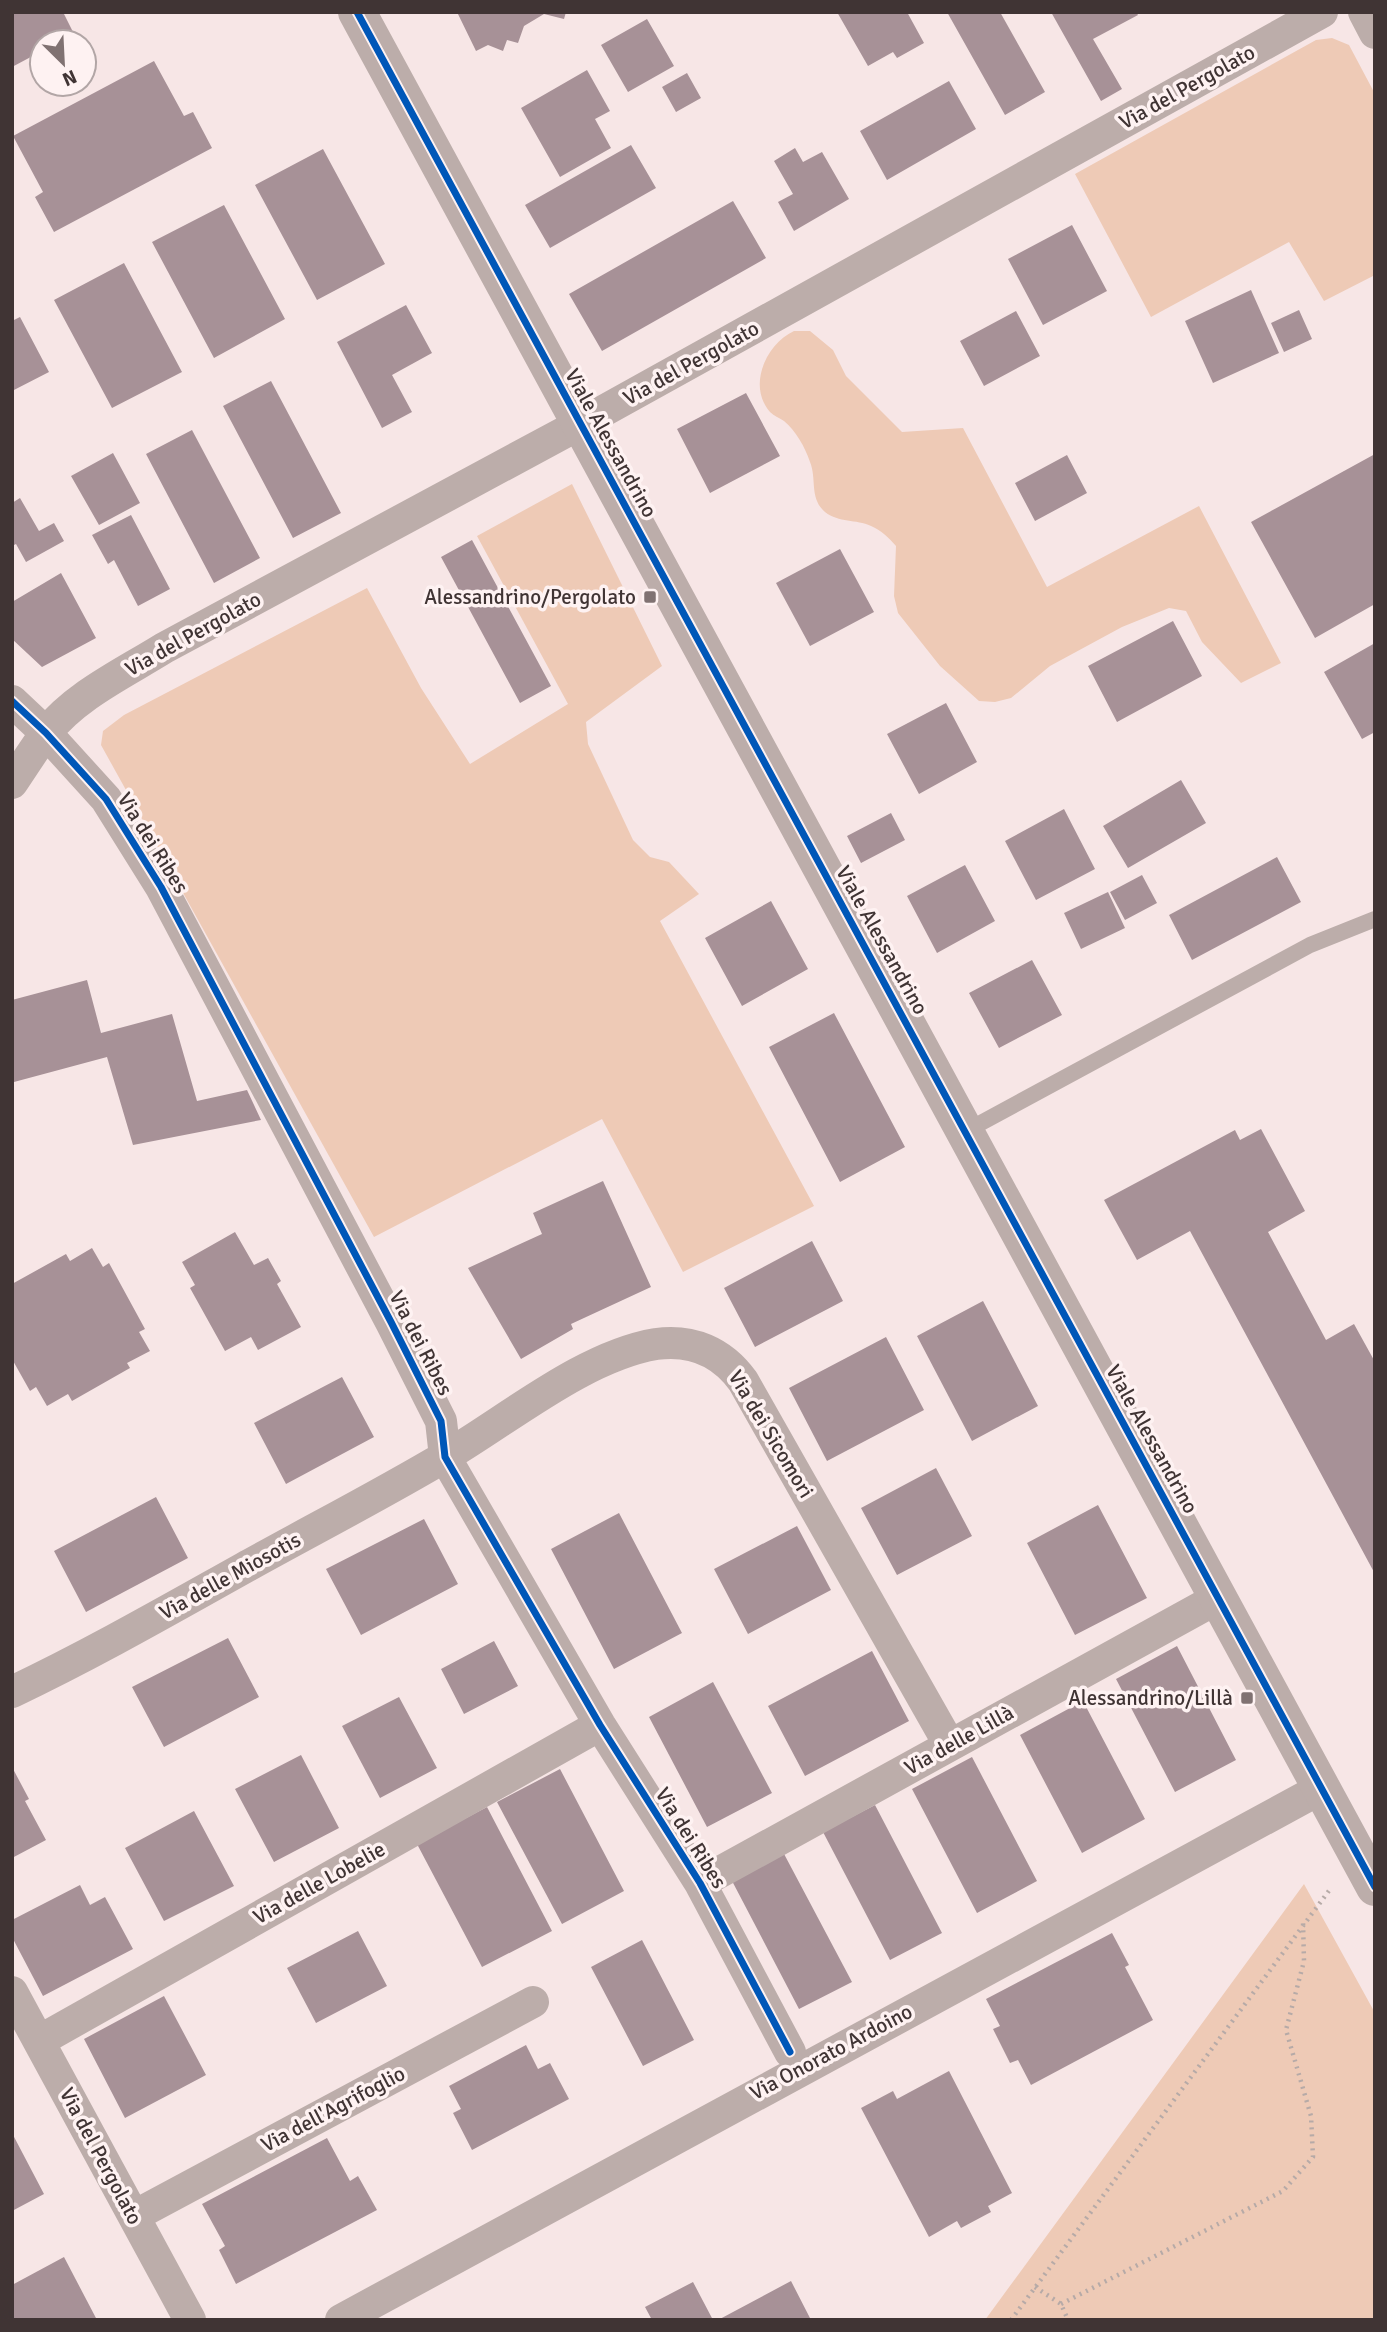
<svg xmlns="http://www.w3.org/2000/svg" width="1387" height="2332" font-family="Signika,sans-serif">
<style>
.green{fill:#eecab6}
.building{fill:#a79197}
.lines{fill:none;stroke-linecap:round;stroke-linejoin:round}
.path{stroke:#b6aaa7;stroke-width:4.5;stroke-dasharray:2 5;stroke-linecap:butt}
.service{stroke:#bcadaa;stroke-width:16}
.minor{stroke:#bcadaa;stroke-width:32}
.tertiary{stroke:#bcadaa;stroke-width:38}
.cycleway-casing{stroke:#fef2f2;stroke-width:11}
.cycleway{stroke:#0057b8;stroke-width:7}
.poi-dot{fill:#807272;stroke:#fef2f2;stroke-width:2.5}
.labels{text-anchor:middle;stroke-width:7;stroke-linejoin:round;paint-order:stroke}
.street-label{font-size:21px;fill:#403434;stroke:#fef2f2}
.poi-label{font-size:21px;fill:#403434;stroke:#fef2f2;text-anchor:end}
</style>
<rect width="100%" height="100%" fill="#f7e6e6"/>
<path class="green" d="M 1332,38 L 1349,45 L 1375,94 L 1375,275 L 1324,301 L 1289,242 L 1151,317 L 1075,174 L 1316,40 Z
M 794,331 L 810,331 L 833,350 L 846,376 L 902,432 L 963,428 L 1047,587 L 1199,506 L 1281,663 L 1241,683 L 1202,642 L 1186,611 L 1169,608 L 1122,627 L 1050,666 L 1011,698 L 995,702 L 979,701 L 940,666 L 898,613 L 894,596 L 896,546 C 889,538 881,530 871,526 C 856,519 839,523 825,512 C 809,498 817,479 810,462 C 805,447 796,431 784,421 C 780,418 774,416 770,412 C 747,386 766,344 794,331 Z
M 572,484 L 662,666 L 586,722 L 588,744 L 633,840 L 650,857 L 669,862 L 699,894 L 660,921 L 814,1206 L 683,1272 L 602,1119 L 374,1237 L 101,745 L 103,731 L 124,715 L 367,588 L 421,688 L 470,764 L 568,704 L 477,536 Z
M 1304,1884 L 1375,2013 L 1375,2320 L 985,2320 Z"/>
<path class="building" d="M 12,12 L 63,12 L 74,34 L 58,42 L 42,42 L 42,51 L 12,67 Z
M 457,12 L 566,12 L 564,19 L 544,14 L 524,26 L 518,43 L 507,40 L 503,51 L 488,45 L 476,51 Z
M 837,12 L 907,12 L 924,43 L 897,58 L 893,52 L 868,66 Z
M 947,12 L 1000,12 L 1045,92 L 1005,115 Z
M 1051,12 L 1136,12 L 1138,15 L 1093,39 L 1122,89 L 1101,101 Z
M 647,19 L 674,66 L 628,92 L 601,45 Z
M 154,61 L 184,116 L 193,112 L 212,148 L 54,232 L 35,197 L 43,192 L 13,136 Z
M 587,70 L 610,111 L 595,119 L 611,148 L 560,177 L 521,108 Z
M 687,73 L 701,98 L 676,112 L 662,87 Z
M 949,81 L 976,129 L 887,180 L 860,131 Z
M 631,145 L 656,188 L 550,248 L 525,205 Z
M 795,148 L 803,162 L 822,152 L 849,199 L 794,231 L 778,202 L 793,194 L 774,161 Z
M 323,149 L 385,264 L 317,300 L 255,185 Z
M 733,201 L 766,258 L 602,351 L 569,294 Z
M 224,205 L 285,319 L 214,358 L 152,242 Z
M 1072,225 L 1107,291 L 1043,325 L 1008,259 Z
M 124,263 L 182,372 L 112,408 L 54,300 Z
M 1251,290 L 1279,353 L 1213,383 L 1185,321 Z
M 406,305 L 432,353 L 392,375 L 412,412 L 382,428 L 337,342 Z
M 1299,310 L 1312,339 L 1284,352 L 1271,323 Z
M 1016,311 L 1040,356 L 984,386 L 960,341 Z
M 20,317 L 49,372 L 12,391 L 12,321 Z
M 271,381 L 341,513 L 293,538 L 223,406 Z
M 746,393 L 780,456 L 710,493 L 677,429 Z
M 192,430 L 260,558 L 214,583 L 146,454 Z
M 113,453 L 140,503 L 99,525 L 71,476 Z
M 1375,454 L 1375,604 L 1315,638 L 1251,522 Z
M 1067,455 L 1087,493 L 1035,521 L 1015,483 Z
M 20,498 L 39,531 L 54,523 L 64,541 L 26,562 L 16,544 L 12,546 L 12,503 Z
M 131,515 L 170,589 L 138,606 L 114,560 L 108,564 L 92,535 Z
M 472,540 L 551,686 L 520,703 L 441,557 Z
M 840,549 L 874,612 L 810,646 L 776,583 Z
M 61,573 L 96,638 L 42,667 L 12,639 L 12,602 Z
M 1173,621 L 1202,676 L 1117,722 L 1088,666 Z
M 1375,643 L 1375,732 L 1362,739 L 1324,672 Z
M 946,703 L 977,762 L 919,794 L 887,734 Z
M 1181,780 L 1206,823 L 1128,868 L 1103,826 Z
M 1064,809 L 1095,869 L 1036,900 L 1005,841 Z
M 891,813 L 905,840 L 861,863 L 847,836 Z
M 1277,857 L 1301,902 L 1192,960 L 1169,915 Z
M 965,865 L 995,921 L 937,953 L 907,896 Z
M 1142,875 L 1157,903 L 1125,920 L 1110,892 Z
M 1108,892 L 1125,928 L 1081,949 L 1064,913 Z
M 771,901 L 808,969 L 742,1006 L 705,938 Z
M 1032,960 L 1062,1015 L 999,1048 L 969,993 Z
M 87,980 L 101,1033 L 172,1014 L 197,1101 L 247,1090 L 261,1120 L 133,1145 L 107,1057 L 14,1082 L 12,1000 Z
M 834,1013 L 905,1147 L 840,1182 L 769,1047 Z
M 1261,1129 L 1305,1211 L 1268,1232 L 1326,1340 L 1354,1324 L 1375,1362 L 1375,1574 L 1190,1231 L 1137,1260 L 1104,1200 L 1235,1130 L 1240,1140 Z
M 603,1181 L 651,1287 L 571,1324 L 573,1329 L 521,1359 L 468,1268 L 542,1234 L 533,1213 Z
M 235,1232 L 254,1265 L 268,1258 L 281,1281 L 277,1284 L 301,1327 L 258,1350 L 251,1337 L 225,1351 L 190,1288 L 195,1285 L 182,1262 Z
M 812,1241 L 843,1301 L 755,1347 L 724,1288 Z
M 92,1248 L 103,1267 L 109,1263 L 145,1329 L 139,1332 L 150,1351 L 127,1363 L 130,1368 L 72,1401 L 68,1394 L 47,1406 L 36,1387 L 30,1391 L 12,1359 L 12,1284 L 66,1254 L 70,1261 Z
M 983,1301 L 1038,1406 L 972,1441 L 917,1336 Z
M 886,1337 L 924,1410 L 827,1461 L 789,1388 Z
M 342,1377 L 374,1437 L 286,1484 L 254,1423 Z
M 936,1468 L 972,1536 L 897,1575 L 861,1508 Z
M 156,1497 L 188,1558 L 86,1612 L 54,1551 Z
M 1098,1505 L 1147,1598 L 1075,1635 L 1027,1543 Z
M 619,1513 L 682,1633 L 614,1669 L 551,1549 Z
M 424,1519 L 458,1584 L 361,1635 L 326,1569 Z
M 797,1526 L 831,1590 L 748,1634 L 714,1569 Z
M 228,1638 L 259,1697 L 164,1747 L 132,1687 Z
M 494,1641 L 518,1686 L 464,1714 L 441,1669 Z
M 1177,1646 L 1236,1760 L 1175,1792 L 1116,1679 Z
M 872,1651 L 909,1721 L 805,1776 L 768,1706 Z
M 713,1682 L 772,1793 L 707,1827 L 649,1717 Z
M 399,1697 L 437,1768 L 380,1798 L 342,1726 Z
M 1083,1701 L 1145,1819 L 1082,1853 L 1020,1735 Z
M 301,1755 L 339,1828 L 274,1862 L 235,1789 Z
M 972,1757 L 1037,1881 L 977,1913 L 912,1789 Z
M 12,1767 L 29,1799 L 25,1801 L 46,1840 L 12,1858 Z
M 560,1769 L 624,1891 L 562,1924 L 497,1802 Z
M 875,1805 L 942,1933 L 890,1960 L 823,1832 Z
M 487,1807 L 552,1931 L 482,1967 L 417,1844 Z
M 194,1811 L 234,1886 L 164,1921 L 125,1848 Z
M 783,1852 L 852,1982 L 799,2009 L 731,1879 Z
M 80,1885 L 90,1905 L 105,1897 L 133,1949 L 43,1996 L 12,1937 L 12,1920 Z
M 358,1931 L 387,1986 L 316,2023 L 287,1968 Z
M 1112,1933 L 1129,1965 L 1125,1967 L 1153,2020 L 1031,2085 L 1018,2060 L 1010,2063 L 993,2029 L 1000,2026 L 986,1999 Z
M 642,1940 L 694,2040 L 643,2066 L 591,1967 Z
M 164,1996 L 206,2075 L 125,2118 L 84,2039 Z
M 526,2045 L 538,2069 L 550,2063 L 569,2099 L 472,2150 L 453,2113 L 461,2109 L 449,2086 Z
M 949,2071 L 1012,2193 L 988,2206 L 991,2212 L 961,2228 L 957,2221 L 929,2237 L 861,2108 L 893,2091 L 897,2099 Z
M 12,2133 L 44,2194 L 12,2211 Z
M 327,2138 L 350,2181 L 358,2176 L 377,2210 L 236,2284 L 219,2250 L 225,2246 L 202,2204 Z
M 64,2257 L 97,2320 L 12,2320 L 12,2285 Z
M 791,2281 L 811,2320 L 718,2320 Z
M 693,2282 L 713,2320 L 652,2320 L 645,2307 Z"/>
<g class="lines">
<path class="path" d="M 1035,2287 L 1061,2304 L 1068,2320
M 1061,2304 L 1283,2191 L 1313,2157 L 1311,2116 L 1286,2030 L 1304,1961 L 1303,1922
M 1011,2320 L 1331,1888"/>
<path class="service" d="M 966,1131 L 1310,945 L 1375,919"/>
<path class="minor" d="M 1364,12 L 1375,33
M 12,701 L 46,733 L 106,799 L 161,887 L 391,1322 L 441,1421 L 445,1457 L 600,1725 L 700,1883 L 790,2052
M 12,783 C 23,767 34,749 46,733 C 76,695 124,673 164,648 L 580,424 L 1322,12
M 12,1692 C 94,1653 172,1608 251,1564 C 316,1528 382,1494 446,1456 C 509,1419 584,1356 656,1344 C 692,1339 722,1352 743,1381 L 949,1744
M 700,1883 L 1218,1598
M 12,1992 L 190,2320
M 39,2041 L 600,1725
M 134,2216 L 533,2002
M 341,2320 L 1322,1788"/>
<path class="tertiary" d="M 357,12 L 1375,1887"/>
<defs>
<path id="cycleway" d="M 357,12 L 1375,1887
M 12,701 L 46,733 L 106,799 L 161,887 L 391,1322 L 441,1421 L 445,1457 L 600,1725 L 700,1883 L 790,2052"/>
</defs>
<use href="#cycleway" class="cycleway-casing"/>
<use href="#cycleway" class="cycleway"/>
</g>
<g class="poi-dot">
<rect x="643" y="590" width="14" height="14" rx="3.5"/>
<rect x="1240" y="1691" width="14" height="14" rx="3.5"/>
</g>
<g class="labels">
<g class="street-label">
<text transform="translate(1187 87) rotate(-29)" y="7">Via del Pergolato</text>
<text transform="translate(691 363) rotate(-29)" y="7">Via del Pergolato</text>
<text transform="translate(611 443) rotate(61)" y="7">Viale Alessandrino</text>
<text transform="translate(193 634) rotate(-29)" y="7">Via del Pergolato</text>
<text transform="translate(153 843) rotate(58)" y="7">Via dei Ribes</text>
<text transform="translate(882 940) rotate(61)" y="7">Viale Alessandrino</text>
<text transform="translate(421 1343) rotate(63)" y="7">Via dei Ribes</text>
<text transform="translate(771 1434) rotate(59)" y="7">Via dei Sicomori</text>
<text transform="translate(1152 1439) rotate(61)" y="7">Viale Alessandrino</text>
<text transform="translate(230 1576) rotate(-29)" y="7">Via delle Miosotis</text>
<text transform="translate(959 1740) rotate(-29)" y="7">Via delle Lillà</text>
<text transform="translate(691 1838) rotate(58)" y="7">Via dei Ribes</text>
<text transform="translate(319 1883) rotate(-29)" y="7">Via delle Lobelie</text>
<text transform="translate(831 2052) rotate(-28)" y="7">Via Onorato Ardoino</text>
<text transform="translate(333 2109) rotate(-28)" y="7">Via dell'Agrifoglio</text>
<text transform="translate(101 2156) rotate(62)" y="7">Via del Pergolato</text>
</g>
<g class="poi-label">
<text x="636" y="604">Alessandrino/Pergolato</text>
<text x="1233" y="1705">Alessandrino/Lillà</text>
</g>
</g>
<rect width="1387" height="2332" fill="none" stroke="#403434" stroke-width="28"/>
<g transform="translate(63 63) rotate(156)"><circle r="33" fill="#fef2f2" stroke="#b2a6a6" stroke-width="2"/>
<path d="M0-5L12 26L0 18L-12 26Z" fill="#807272"/>
<text y="-10" font-size="19" font-weight="bold" text-anchor="middle" fill="#403434">N</text>
</g>
</svg>
